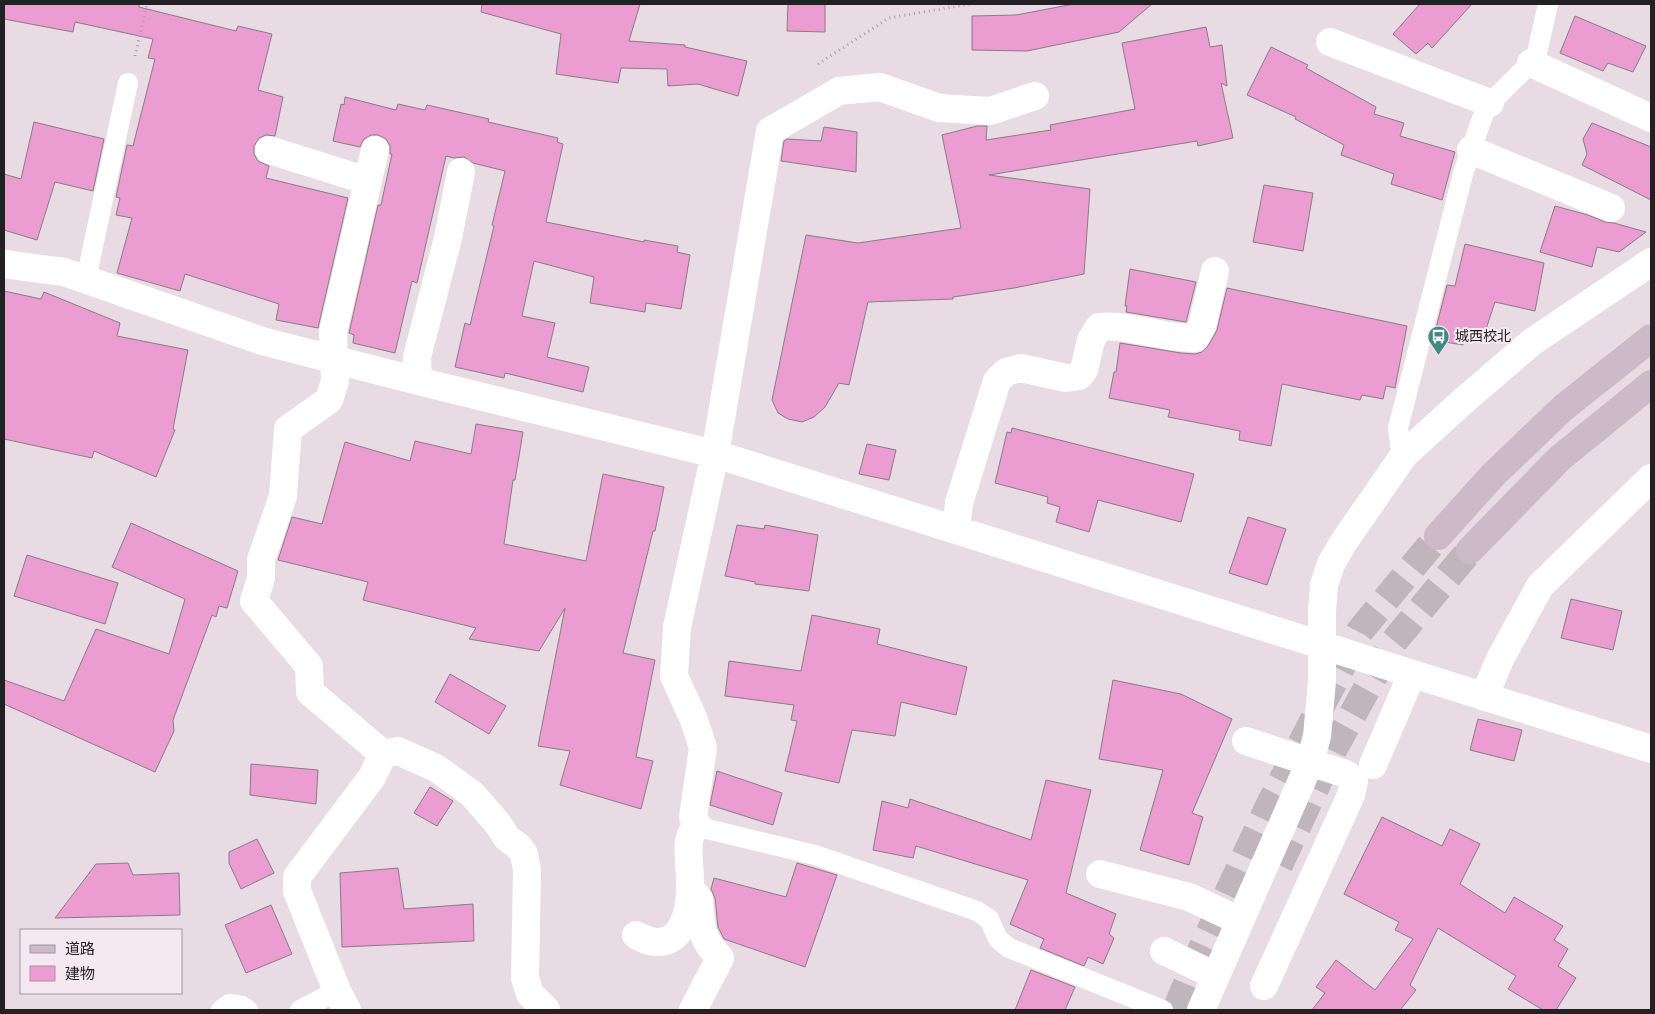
<svg xmlns="http://www.w3.org/2000/svg" width="1655" height="1014" font-family="Raleway,'Noto Sans JP',sans-serif">
<style>
.building{fill:#eb9cd1;stroke:#887d84}
.lines{fill:none;stroke-linecap:round;stroke-linejoin:round}
.secondary-tunnel{stroke:#c1b5bc;stroke-width:28;stroke-dasharray:28 14;stroke-linecap:butt}
.path{stroke:#aa9fa6;stroke-width:3;stroke-dasharray:1 4;stroke-linecap:butt}
.lane{stroke:#fff;stroke-width:20}
.street{stroke:#fff;stroke-width:28}
.secondary{stroke:#cdbac8;stroke-width:28}
.labels{text-anchor:middle;stroke-width:4;stroke-linejoin:round;paint-order:stroke}
.poi-label{font-size:14px;fill:#241f22;stroke:#f5e8f0;text-anchor:start}
</style>
<rect width="100%" height="100%" fill="#e8dbe3"/>
<path class="building" d="M 4,4 L 139,4 L 139,7 L 236,31 L 238,26 L 272,34 L 258,90 L 283,97 L 275,136 L 266,135 L 259,138 L 254,146 L 254,154 L 258,161 L 269,166 L 266,178 L 348,198 L 318,328 L 276,320 L 279,304 L 185,274 L 180,291 L 117,273 L 132,218 L 116,215 L 120,198 L 116,197 L 127,145 L 133,146 L 155,59 L 148,58 L 153,39 L 75,22 L 73,32 L 4,19 Z
M 482,4 L 640,4 L 629,41 L 685,45 L 685,47 L 747,61 L 738,96 L 698,84 L 668,86 L 667,69 L 621,68 L 618,83 L 556,74 L 561,34 L 481,12 Z
M 788,4 L 825,4 L 825,32 L 787,31 Z
M 1074,4 L 1152,4 L 1119,32 L 1027,51 L 972,50 L 972,16 L 1016,15 Z
M 1420,4 L 1472,4 L 1432,48 L 1428,43 L 1416,54 L 1393,34 Z
M 1575,16 L 1646,46 L 1633,72 L 1608,63 L 1603,71 L 1560,53 Z
M 1206,27 L 1210,47 L 1222,45 L 1227,86 L 1221,83 L 1233,138 L 1198,146 L 1197,141 L 989,175 L 1090,189 L 1084,274 L 1014,288 L 953,297 L 953,299 L 868,302 L 849,385 L 839,383 L 825,407 L 814,417 L 802,422 L 788,419 L 778,413 L 772,400 L 806,235 L 858,243 L 961,228 L 942,135 L 977,126 L 987,126 L 986,140 L 1051,130 L 1050,125 L 1135,109 L 1122,43 Z
M 1271,47 L 1308,65 L 1306,68 L 1376,107 L 1374,114 L 1404,123 L 1400,136 L 1455,152 L 1442,200 L 1391,184 L 1394,174 L 1341,155 L 1344,145 L 1295,119 L 1296,117 L 1247,95 Z
M 345,97 L 396,110 L 398,104 L 425,110 L 427,105 L 489,119 L 488,122 L 558,138 L 557,142 L 563,144 L 546,222 L 644,242 L 644,240 L 678,246 L 677,252 L 690,255 L 681,309 L 646,303 L 645,312 L 590,303 L 594,277 L 534,261 L 522,316 L 555,323 L 547,357 L 589,367 L 583,392 L 505,373 L 504,378 L 455,367 L 465,323 L 470,325 L 494,226 L 492,225 L 505,171 L 473,163 L 464,157 L 454,158 L 446,156 L 417,283 L 412,281 L 395,353 L 353,343 L 354,335 L 349,333 L 378,205 L 381,205 L 392,154 L 390,154 L 390,146 L 386,139 L 378,135 L 371,135 L 364,139 L 360,147 L 333,141 L 341,104 L 344,105 Z
M 34,122 L 104,139 L 93,191 L 55,182 L 37,240 L 4,230 L 4,174 L 21,179 Z
M 1592,123 L 1651,147 L 1651,200 L 1582,165 L 1587,154 L 1583,139 Z
M 824,127 L 857,132 L 856,172 L 781,161 L 784,141 L 787,139 L 821,141 Z
M 1264,185 L 1313,193 L 1303,251 L 1253,242 Z
M 1555,206 L 1588,215 L 1605,222 L 1614,223 L 1646,232 L 1619,252 L 1597,247 L 1592,267 L 1540,252 Z
M 1465,244 L 1544,263 L 1535,311 L 1495,302 L 1482,341 L 1464,336 L 1463,345 L 1433,340 L 1447,285 L 1455,286 Z
M 1130,269 L 1196,282 L 1186,322 L 1126,312 L 1127,306 L 1125,306 Z
M 1227,288 L 1407,326 L 1395,388 L 1386,386 L 1383,399 L 1362,395 L 1360,400 L 1282,384 L 1271,446 L 1239,440 L 1240,431 L 1168,417 L 1170,410 L 1109,398 L 1114,372 L 1116,372 L 1120,343 L 1181,353 L 1195,354 L 1202,352 L 1208,346 L 1217,330 Z
M 4,291 L 41,299 L 44,292 L 120,323 L 117,336 L 188,350 L 173,429 L 175,430 L 156,477 L 94,451 L 92,458 L 4,439 Z
M 476,424 L 523,432 L 515,480 L 513,480 L 504,544 L 586,561 L 603,474 L 664,487 L 655,531 L 653,531 L 623,653 L 655,660 L 636,757 L 653,761 L 641,809 L 560,785 L 570,751 L 538,746 L 565,608 L 539,651 L 469,639 L 476,628 L 363,600 L 368,582 L 278,560 L 292,517 L 322,524 L 345,442 L 410,461 L 415,441 L 471,454 Z
M 1012,428 L 1194,474 L 1181,522 L 1098,500 L 1089,532 L 1056,522 L 1060,507 L 1047,503 L 1048,497 L 995,483 L 1007,432 L 1011,433 Z
M 867,444 L 896,450 L 889,480 L 859,474 Z
M 1248,517 L 1286,529 L 1267,585 L 1229,573 Z
M 131,523 L 238,571 L 227,608 L 219,606 L 216,617 L 212,615 L 173,720 L 174,731 L 155,772 L 4,704 L 4,680 L 64,701 L 96,629 L 169,654 L 185,599 L 112,567 Z
M 737,525 L 764,529 L 765,525 L 818,535 L 809,591 L 755,584 L 755,582 L 725,576 Z
M 27,555 L 118,583 L 105,624 L 14,596 Z
M 1571,599 L 1622,611 L 1613,650 L 1561,638 Z
M 812,615 L 880,629 L 877,644 L 967,667 L 956,715 L 901,702 L 895,736 L 852,730 L 839,783 L 785,771 L 797,721 L 791,720 L 794,705 L 725,696 L 729,661 L 801,671 Z
M 450,674 L 506,706 L 489,734 L 435,702 Z
M 1113,680 L 1181,694 L 1232,719 L 1192,813 L 1203,817 L 1189,865 L 1140,850 L 1163,770 L 1099,759 Z
M 1478,719 L 1522,730 L 1514,761 L 1470,750 Z
M 251,764 L 318,770 L 316,804 L 250,795 Z
M 717,771 L 782,793 L 773,825 L 710,805 Z
M 1046,780 L 1091,790 L 1066,893 L 1116,914 L 1109,934 L 1114,938 L 1103,964 L 1088,957 L 1084,966 L 1040,948 L 1044,939 L 1010,924 L 1028,880 L 916,846 L 913,858 L 873,850 L 882,801 L 908,808 L 910,799 L 1031,840 Z
M 430,787 L 453,801 L 437,826 L 414,813 Z
M 1382,817 L 1442,846 L 1450,829 L 1480,844 L 1460,884 L 1505,913 L 1514,897 L 1563,926 L 1554,940 L 1568,949 L 1558,966 L 1576,978 L 1556,1010 L 1543,1010 L 1508,989 L 1516,976 L 1438,928 L 1410,985 L 1416,990 L 1401,1009 L 1402,1010 L 1312,1010 L 1325,993 L 1316,987 L 1336,960 L 1375,990 L 1413,939 L 1395,930 L 1399,922 L 1344,894 Z
M 257,839 L 274,873 L 241,889 L 229,863 L 229,852 Z
M 128,863 L 133,875 L 179,873 L 180,915 L 55,918 L 96,864 Z
M 797,863 L 837,875 L 805,967 L 724,939 L 718,927 L 715,898 L 711,889 L 714,878 L 786,897 Z
M 398,868 L 404,909 L 473,904 L 474,941 L 342,947 L 340,873 Z
M 271,905 L 292,954 L 246,973 L 225,925 Z
M 1031,970 L 1075,987 L 1065,1010 L 1015,1010 Z"/>
<g class="lines">
<path class="secondary-tunnel" d="M 1279,865 L 1333,750 L 1391,645 L 1470,550
M 1176,1010 L 1199,955 L 1270,804 L 1360,631 L 1438,536"/>
<path class="path" d="M 135,56 L 147,4
M 818,64 L 889,18 L 970,4"/>
<path class="lane" d="M 86,279 L 128,83
M 1404,455 L 1400,445 L 1398,428 L 1463,174 L 1471,150 L 1484,113 L 1490,103 L 1531,63 L 1537,53 L 1548,4
M 697,824 L 707,829 L 815,855 L 977,911 L 989,919 L 998,939 L 1009,948 L 1163,1010
M 221,1010 L 229,1004 L 242,1006 L 248,1010
M 300,1010 L 337,991"/>
<path class="street" d="M 1330,42 L 1490,103
M 1531,63 L 1651,118
M 269,150 L 368,181
M 1471,150 L 1611,208
M 4,264 L 64,272 L 262,341 L 418,381 L 715,454 L 1651,749
M 418,381 L 417,357 L 448,238 L 461,172
M 956,530 L 959,503 L 997,381 L 1006,372 L 1021,368 L 1066,378 L 1079,376 L 1084,370 L 1091,340 L 1099,327 C 1132,324 1163,339 1195,338 L 1202,326 L 1215,271
M 1484,697 L 1500,659 L 1540,586 L 1651,478
M 1246,741 L 1346,774 L 1354,781 L 1351,795 L 1264,986
M 383,754 L 398,751 L 436,768 L 472,794 L 498,824 L 507,838 L 518,846 L 524,854 L 527,870 L 525,978 L 530,994 L 546,1010
M 1373,765 L 1412,674
M 1100,874 L 1189,897 L 1240,921
M 636,935 C 640,937 645,940 650,941 C 682,948 690,913 690,888 C 691,873 687,856 689,841 C 690,835 694,829 697,824 L 693,817 L 703,748 L 694,720 L 674,676 L 677,627 L 715,454 L 770,131 L 839,91 L 880,87 L 939,108 L 990,111 L 1035,96
M 1164,951 L 1216,976
M 347,1010 L 337,991 L 297,891 L 297,877 L 372,777 L 383,754 L 310,692 L 309,666 L 254,601 L 261,578 L 261,560 L 283,496 L 288,429 L 329,400 L 335,381 L 333,332 L 375,150
M 693,1010 L 720,958 C 700,938 701,926 699,899 L 695,894
M 1201,1010 L 1310,762 L 1317,736 L 1322,681 L 1322,611 L 1324,585 L 1331,564 L 1343,543 L 1404,455 L 1461,403 L 1532,342 L 1651,262"/>
<path class="secondary" d="M 1438,536 L 1494,474 L 1563,408 L 1651,338
M 1470,550 L 1560,458 L 1651,384"/>
</g>
<defs>
<symbol id="bus-pin" viewBox="-11 -11 22 30"><path d="M0 17L-7.5 6A9.5 9.5 0 1 1 7.5 6Z" fill="#418984" stroke="#f5e8f0"/><path d="M-5-6H5V4H4V6H2V4H-2V6H-4V4H-5ZM-3.5-4V0h7V-4ZM-3.5 1.2v1.5H-2V1.2ZM2 1.2v1.5H3.5V1.2Z" fill="#fff"/></symbol>
</defs>
<g fill-rule="evenodd">
<use href="#bus-pin" x="1426" y="324" width="25" height="34"/>
</g>
<g class="labels">
<g class="poi-label">
<text x="1455" y="341">城西校北</text>
</g>
</g>
<rect width="1655" height="1014" fill="none" stroke="#241f22" stroke-width="10"/>
<rect x="20" y="929" width="162" height="65" fill="#f5e8f0" stroke="#a1989e"/>
<rect x="30" y="945" width="25" height="8" fill="#cdbac8" stroke="#a1989e"/>
<text x="65" y="954" font-size="15" fill="#241f22">道路</text>
<rect x="30" y="966" width="25" height="15" fill="#eb9cd1" stroke="#a1989e"/>
<text x="65" y="979" font-size="15" fill="#241f22">建物</text>
</svg>
